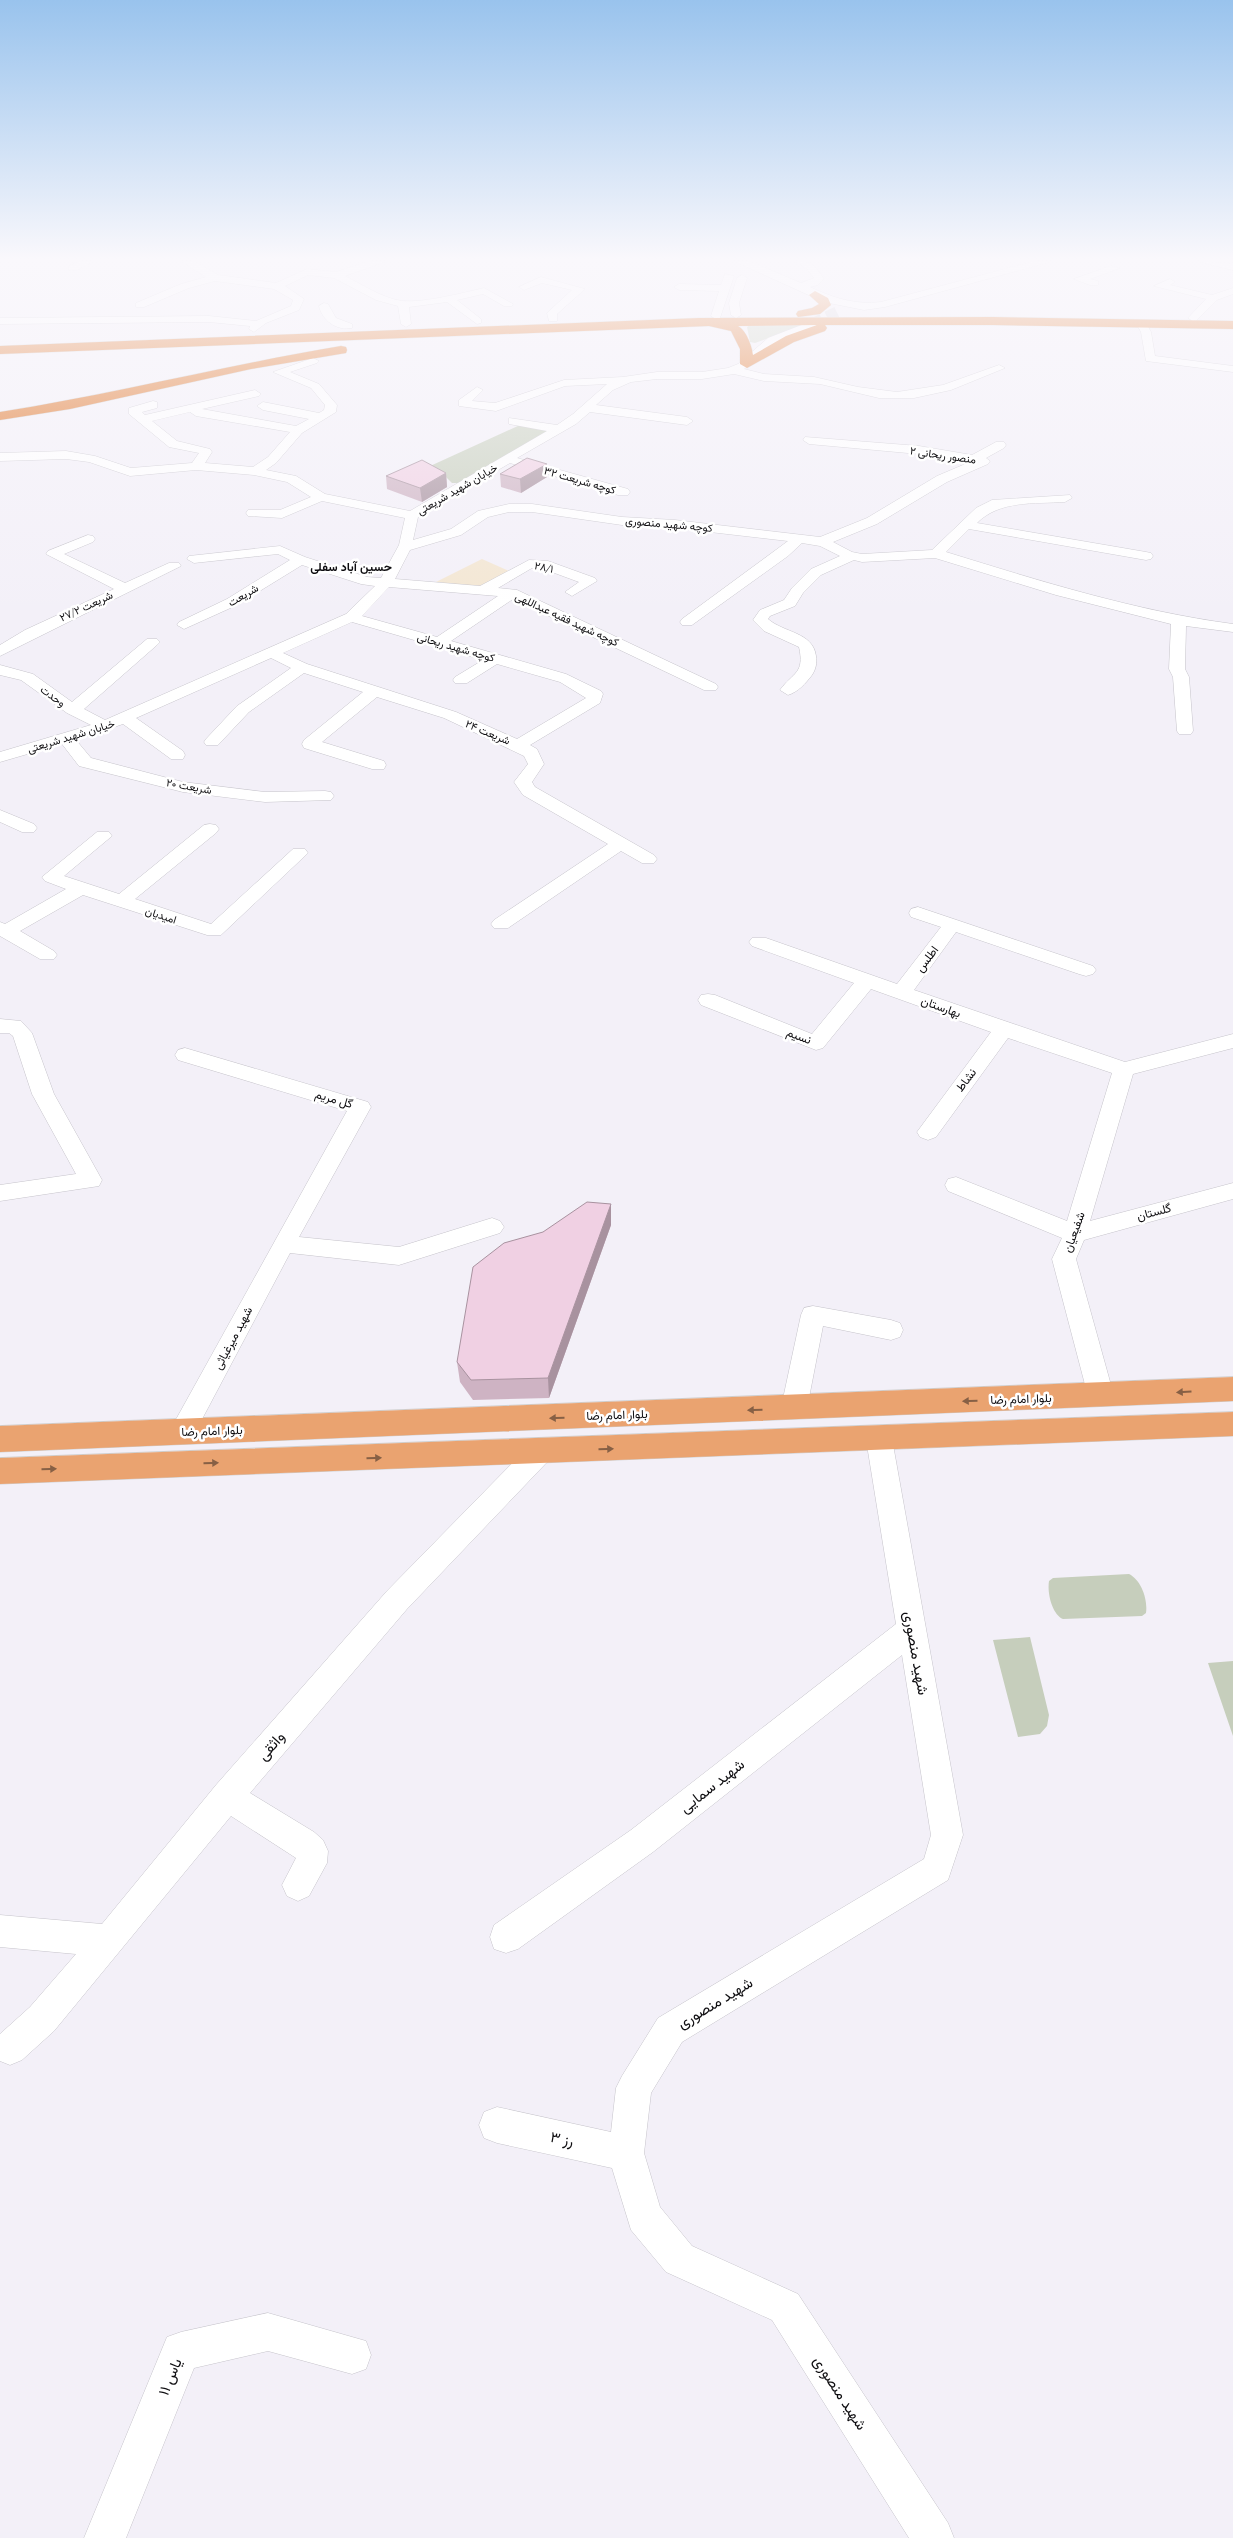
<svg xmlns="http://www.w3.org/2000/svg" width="1233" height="2538" font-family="'PT Serif',Vazirmatn,serif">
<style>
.industrial{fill:#f3e6d2}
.green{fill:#c6cebc}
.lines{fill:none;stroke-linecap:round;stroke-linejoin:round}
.minor-tunnel{stroke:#d1ced5;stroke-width:11;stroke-dasharray:11 5.5;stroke-linecap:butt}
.minor-casing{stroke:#c6c4cb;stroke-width:1}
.major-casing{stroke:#cfcfcf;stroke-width:1}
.highway-casing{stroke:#cfcfcf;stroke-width:1}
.minor{fill:#fff;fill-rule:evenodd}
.major{fill:#eaa370;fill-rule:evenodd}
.highway{fill:#dc6610;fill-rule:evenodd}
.wall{fill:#ceb3c3}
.shaded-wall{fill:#a8929f}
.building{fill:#f0d0e3;stroke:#a8929f}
.oneway{fill:#876045}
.labels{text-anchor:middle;stroke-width:5;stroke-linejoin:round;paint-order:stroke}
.far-street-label{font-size:11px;fill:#0e0d10;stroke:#fff}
.far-quarter-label{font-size:12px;font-weight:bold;fill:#0e0d10;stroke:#fff}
.street-label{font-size:12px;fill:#0e0d10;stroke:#fff}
.near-street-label{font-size:15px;fill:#0e0d10;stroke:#fff}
</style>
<rect width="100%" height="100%" fill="#f3f0f8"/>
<path class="industrial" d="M 482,559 L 509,571 L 481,587 L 436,582 Z"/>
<path class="green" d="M 750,325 L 803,325 L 755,343 L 750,342 L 747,327 Z
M 520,425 L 553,431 L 461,483 L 452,483 L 443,474 L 428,467 Z
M 1129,1574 C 1141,1580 1148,1599 1146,1613 L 1142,1616 L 1063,1619 C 1052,1614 1047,1593 1049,1581 L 1053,1578 Z
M 1030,1637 L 1049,1715 L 1047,1726 L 1040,1734 L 1018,1737 L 993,1640 Z
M 1233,1661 L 1233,1736 L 1208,1663 Z"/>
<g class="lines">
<path class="minor-tunnel" d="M 812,324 L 841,310"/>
<defs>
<path id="minor" d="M 80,261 L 94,261 L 77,270 L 69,270 L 69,266 Z
M 181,261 L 194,261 L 218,275 L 276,283 L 307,269 L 336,272 L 370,261 L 387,261 L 345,276 C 363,285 382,298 402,301 C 425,303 462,293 484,288 L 513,304 L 512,306 L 504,306 L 483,294 L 457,300 L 481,319 L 481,323 L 477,324 L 447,302 L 409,307 L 411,324 L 406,327 L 401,324 L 398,306 L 376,300 L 334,278 L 308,275 L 285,286 L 304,299 L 299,310 L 266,323 L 254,332 L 249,329 L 250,326 L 209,322 L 0,324 L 0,318 L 209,316 L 256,321 L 291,306 L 293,300 L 274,289 L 215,281 L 189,288 L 144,307 L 136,307 L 136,303 L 181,284 L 206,277 Z
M 734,261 L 749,261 L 801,283 L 814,278 L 807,269 L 795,261 C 812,261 815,266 824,279 L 818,285 L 810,287 C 833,298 855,305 881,302 L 1035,261 L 1053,261 L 885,307 L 864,310 L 824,302 Z
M 1197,261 L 1233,264 L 1233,270 Z
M 1111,266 L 1120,268 L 1090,279 L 1098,281 L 1098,285 L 1090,285 L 1074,279 Z
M 725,274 L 734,276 L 720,318 L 716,319 L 711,316 L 719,291 L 679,290 L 674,287 L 679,284 L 721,285 Z
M 742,275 L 747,278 L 739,303 L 741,315 L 736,318 L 731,315 L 729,303 L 737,278 Z
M 541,277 L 585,289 L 557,314 L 557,321 L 549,321 L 547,313 L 572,290 L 542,283 L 524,290 L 519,287 Z
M 1170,279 L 1175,282 L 1170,285 L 1212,295 L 1233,288 L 1233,294 L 1217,300 L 1197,320 L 1193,321 L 1188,318 L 1206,299 L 1154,286 Z
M 324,303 L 328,304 L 336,318 L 352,324 L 352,328 C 336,331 322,320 319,306 Z
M 1141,320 L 1145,321 L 1151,332 L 1155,356 L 1233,366 L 1233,372 L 1146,361 L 1141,332 L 1136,323 Z
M 812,321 L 816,322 L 816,326 L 776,343 L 744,369 L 764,374 L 814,377 L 858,387 L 897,392 L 943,385 L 999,365 L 1005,368 L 951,390 L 914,398 L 879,398 L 820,384 L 764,381 L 734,374 L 702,379 L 657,379 L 631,382 L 613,390 L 596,405 L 687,417 L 693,421 L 687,425 L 590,412 L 576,424 L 517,458 L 628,489 L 630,492 L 628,495 L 618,495 L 510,463 L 418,517 L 413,540 L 451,529 L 478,511 L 509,504 L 532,504 L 622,517 L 675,520 L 820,537 L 867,518 L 937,476 L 970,462 L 919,454 L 809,444 L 803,440 L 805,437 L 919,446 L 972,455 L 996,442 L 1004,442 L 1006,445 L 1004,448 L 986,458 L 990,461 L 988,464 L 947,482 L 877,524 L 833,542 L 852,552 L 862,554 L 932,550 L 976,508 L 992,500 L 1070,495 L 1072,498 L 1065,502 C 1034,504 1000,500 977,523 L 1146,552 L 1151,553 L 1153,556 L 1151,559 L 1146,560 L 969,529 L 946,552 C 1040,581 1135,611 1233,624 L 1233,632 L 1186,626 L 1185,669 L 1189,677 L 1193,731 L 1191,734 L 1179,734 L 1177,731 L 1173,677 L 1169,669 L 1171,624 L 1056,595 L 935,558 L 862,562 L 854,560 L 821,575 L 803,593 L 795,606 L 770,616 L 768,619 C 784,633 813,632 816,656 C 817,663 816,669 812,675 C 806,683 798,692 788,695 L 780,690 C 793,672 805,674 799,647 L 764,631 L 753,620 L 760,610 L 784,600 L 792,588 L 811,569 L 840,556 L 820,546 L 802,543 L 788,556 L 692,625 L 682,625 L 680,622 L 682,619 L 788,541 L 675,528 L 622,525 L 532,512 L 509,512 L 488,517 L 461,535 L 410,550 L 395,579 L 480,586 L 529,560 L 548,561 L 595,578 L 597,581 L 572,596 L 565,592 L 579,582 L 541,568 L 532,568 L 498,588 L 517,590 L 716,684 L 718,687 L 716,690 L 704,690 L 513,599 L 451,641 L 566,674 L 601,691 L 603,694 L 600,703 L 530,745 L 537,749 L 544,764 L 532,782 L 535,787 L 654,855 L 657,859 L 654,863 L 642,863 L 621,851 L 508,928 L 494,928 L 491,924 L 494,920 L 608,844 L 523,795 L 514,782 L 528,764 L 524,756 L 444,718 L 377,697 L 322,742 L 384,761 L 386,765 L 384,769 L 372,769 L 304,748 L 302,744 L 304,740 L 363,692 L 304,673 L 249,712 L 218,745 L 206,745 L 204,742 L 206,739 L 237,706 L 291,668 L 271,658 L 136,718 L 183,751 L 185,755 L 183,759 L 171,759 L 123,724 L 76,740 L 91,758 L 183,782 L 265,792 L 325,791 L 331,792 L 334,796 L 331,800 L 265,802 L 183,792 L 79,766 L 62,744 L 0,762 L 0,752 L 91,725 L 67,713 L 21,680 L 0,675 L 0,665 L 33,674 L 72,702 L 147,639 L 157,639 L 160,642 L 157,645 L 84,709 L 105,720 L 346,614 L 375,586 L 361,584 L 302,565 L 237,605 L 184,629 L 177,625 L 179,622 L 227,599 L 290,560 L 278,554 L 194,563 L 187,559 L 189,556 L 280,546 L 305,557 L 367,577 L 381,578 L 399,545 L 405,518 L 322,501 L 282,518 L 248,516 L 246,513 L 248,510 L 280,510 L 311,497 L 287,482 L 254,475 L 196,470 L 130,476 L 89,462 L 66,459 L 0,461 L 0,453 L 66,451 L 95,456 L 131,468 L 192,463 L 199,453 L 169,447 L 129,414 L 129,408 L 153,401 L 157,402 L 157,408 L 142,412 L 145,415 L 255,390 L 261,394 L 259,396 L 202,409 L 296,426 L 309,419 L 263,410 L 257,406 L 263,402 L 319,413 L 324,410 L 325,405 L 311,388 L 273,372 L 313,358 L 319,361 L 317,363 L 290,372 L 319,384 L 337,405 L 336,412 L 302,433 L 276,463 L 266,470 L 296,476 L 325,494 L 410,511 L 547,431 L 509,424 L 509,418 L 557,425 L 573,414 L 607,384 L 565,386 L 496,411 L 459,406 L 459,400 L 477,387 L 483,390 L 472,401 L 495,403 L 564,380 L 623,377 L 657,372 L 702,372 L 728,368 L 738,364 L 768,338 ZM 190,412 L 196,416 L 290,432 L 268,457 L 253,467 L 205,463 L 212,452 L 210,449 L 177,441 L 152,421 ZM 389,587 L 498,596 L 437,637 L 362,616 ZM 352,622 L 483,660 L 455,677 L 453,680 L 455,683 L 467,683 L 497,664 L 560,682 L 586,698 L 517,739 L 456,712 L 307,664 L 283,653 Z
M 88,535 L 93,536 L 95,539 L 93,542 L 64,554 L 125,583 L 169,563 L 179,563 L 181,566 L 0,656 L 0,645 L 25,630 L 114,589 L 46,554 L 48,551 Z
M 0,810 L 34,824 L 37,828 L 34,832 L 22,832 L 0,822 Z
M 210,824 L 216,825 L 219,829 L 216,833 L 135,899 L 211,924 L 293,849 L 305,849 L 308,853 L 221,935 L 207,935 L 83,895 L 20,931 L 54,951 L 57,955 L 54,959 L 40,959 L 0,936 L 0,922 L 5,924 L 66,889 L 45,881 L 42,877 L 97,832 L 109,832 L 112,836 L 64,876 L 119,894 L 204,825 Z
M 918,907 L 1093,966 L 1096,970 L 1093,974 L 1086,976 L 1079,974 L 956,932 L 914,990 L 1125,1062 L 1233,1034 L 1233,1048 L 1133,1074 L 1090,1221 L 1233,1183 L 1233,1199 L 1084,1240 L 1076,1259 L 1114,1396 L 1110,1403 L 1101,1406 L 1092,1403 L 1088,1396 L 1052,1259 L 1062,1238 L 948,1191 L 945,1185 L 948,1179 L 956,1177 L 1067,1221 L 1112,1073 L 1008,1038 L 936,1137 L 928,1140 L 920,1137 L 917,1132 L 991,1032 L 871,989 L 823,1048 L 816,1050 L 701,1005 L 698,1000 L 701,995 L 708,994 L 715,995 L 812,1034 L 854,983 L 752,946 L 749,942 L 752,938 L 766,938 L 897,984 L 941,927 L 911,917 L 909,913 L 911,909 Z
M 0,1019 L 21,1021 L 32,1033 L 54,1094 L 102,1180 L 99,1186 L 0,1201 L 0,1185 L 76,1174 L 32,1094 L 13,1036 L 9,1033 L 0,1033 Z
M 185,1048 L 368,1102 L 371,1107 L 299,1237 L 399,1247 L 492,1218 L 500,1221 L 504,1227 L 500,1233 L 399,1265 L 290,1253 L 191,1440 L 182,1443 L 173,1440 L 169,1432 L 347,1111 L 178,1060 L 175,1055 L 178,1050 Z
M 813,1306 L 891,1320 L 900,1323 L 903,1330 L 900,1337 L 891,1340 L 823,1326 L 807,1408 L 803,1415 L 794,1418 L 785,1415 L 781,1408 L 801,1315 L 804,1308 Z
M 879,1428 L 888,1431 L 892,1439 L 963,1835 L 948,1880 L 682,2042 L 651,2093 L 644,2153 L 660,2207 L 692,2246 L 798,2294 L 948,2523 L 954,2538 L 909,2538 L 772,2320 L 666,2272 L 631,2230 L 612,2168 L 497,2143 L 484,2138 L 479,2125 L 484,2112 L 497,2107 L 611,2132 L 616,2088 L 622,2076 L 658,2018 L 924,1859 L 931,1835 L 902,1655 L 653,1852 L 518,1949 L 506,1953 L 494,1949 L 490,1937 L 494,1925 L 631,1830 L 896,1624 L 866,1439 L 870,1431 Z
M 541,1440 L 550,1443 L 554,1451 L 550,1459 L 407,1609 L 250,1793 L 314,1832 L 323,1840 L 328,1851 L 327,1863 L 309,1896 L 298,1901 L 287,1896 L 282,1885 L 296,1858 L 231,1816 L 54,2031 L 22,2060 L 10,2065 L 0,2061 L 0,2034 L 30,2007 L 76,1954 L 0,1947 L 0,1915 L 102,1924 L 216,1785 L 387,1591 L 532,1443 Z
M 268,2313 L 366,2341 L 371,2355 L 366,2369 L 352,2374 L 268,2351 L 194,2368 L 126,2538 L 84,2538 L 167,2337 L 181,2332 Z"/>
<path id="major" d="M 1233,1377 L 1233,1401 L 0,1452 L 0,1426 Z
M 1233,1412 L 1233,1436 L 0,1484 L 0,1458 Z"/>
<path id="highway" d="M 815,291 L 828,298 L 831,305 L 820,314 L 798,317 L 796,314 L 798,311 L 812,308 L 819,304 L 809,295 Z
M 993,317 L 1233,321 L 1233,329 L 993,325 L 825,325 L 827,328 L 825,331 L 794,342 L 747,368 L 740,364 L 740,349 L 731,331 L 709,326 L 0,354 L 0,346 L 699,318 ZM 817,325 L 786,336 L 753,355 C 752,346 746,330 738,326 Z
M 341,346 L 346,347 L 347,350 L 346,353 L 251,369 L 70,409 L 0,420 L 0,412 C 114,394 227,365 341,346 Z"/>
</defs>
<use href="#minor" class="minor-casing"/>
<use href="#major" class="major-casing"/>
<use href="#highway" class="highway-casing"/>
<use href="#minor" class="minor"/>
<use href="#major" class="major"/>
<use href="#highway" class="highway"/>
</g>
<path class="wall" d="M 547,464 L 547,477 L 521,493 L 501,487 L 500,474 Z
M 446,473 L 447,487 L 422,502 L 387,489 L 386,476 Z
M 611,1204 L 611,1225 L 549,1398 L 473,1400 L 460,1382 L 457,1362 L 543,1232 Z"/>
<path class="shaded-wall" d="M 547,464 L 547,477 L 521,493 L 520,479 Z
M 446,473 L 447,487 L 422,502 L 420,488 Z
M 611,1204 L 611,1225 L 549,1398 L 548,1378 Z"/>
<path class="building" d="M 527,458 L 547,464 L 520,479 L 500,474 Z
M 422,460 L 446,473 L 420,488 L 386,476 Z
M 587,1202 L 611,1204 L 548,1378 L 471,1380 L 457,1362 L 473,1267 L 504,1243 L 543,1232 Z"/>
<defs><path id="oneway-solid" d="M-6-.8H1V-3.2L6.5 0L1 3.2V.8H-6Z" transform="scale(1.25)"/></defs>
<g class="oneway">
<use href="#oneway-solid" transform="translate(1184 1392) rotate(177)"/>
<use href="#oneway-solid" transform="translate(970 1401) rotate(178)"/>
<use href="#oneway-solid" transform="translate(755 1410) rotate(178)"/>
<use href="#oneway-solid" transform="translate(557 1418) rotate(178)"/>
<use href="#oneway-solid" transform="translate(606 1449) rotate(-2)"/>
<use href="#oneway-solid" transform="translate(374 1458) rotate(-2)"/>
<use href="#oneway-solid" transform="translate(211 1463) rotate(-2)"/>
<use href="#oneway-solid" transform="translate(49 1469) rotate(-2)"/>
</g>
<linearGradient id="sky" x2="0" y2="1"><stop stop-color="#99c3ed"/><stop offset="0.42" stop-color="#faf8fc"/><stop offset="1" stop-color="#faf8fc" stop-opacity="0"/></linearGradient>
<rect width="1233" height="617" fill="url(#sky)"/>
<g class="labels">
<g class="far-street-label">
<text transform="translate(943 455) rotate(8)" y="4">منصور ریحانی ۲</text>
<text transform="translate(580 480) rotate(16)" y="4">کوچه شریعت ۳۲</text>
<text transform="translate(457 489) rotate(-30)" y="4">خیابان شهید شریعتی</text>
<text transform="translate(669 524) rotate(5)" y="4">کوچه شهید منصوری</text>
<text transform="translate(544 567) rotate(12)" y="4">۲۸/۱</text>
<text transform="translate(243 595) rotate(-30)" y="4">شریعت</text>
<text transform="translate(86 606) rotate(-25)" y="4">شریعت ۲۷/۲</text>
<text transform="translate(567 619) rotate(25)" y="4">کوچه شهید فقیه عبداللهی</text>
<text transform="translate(456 647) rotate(16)" y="4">کوچه شهید ریحانی</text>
<text transform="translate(53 696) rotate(36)" y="4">وحدت</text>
<text transform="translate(488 732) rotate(23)" y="4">شریعت ۲۴</text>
<text transform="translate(71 736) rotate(-17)" y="4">خیابان شهید شریعتی</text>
<text transform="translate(189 786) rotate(10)" y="4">شریعت ۲۰</text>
<text transform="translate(161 915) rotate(18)" y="4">امیدیان</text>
</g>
<g class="far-quarter-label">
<text x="351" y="571">حسین آباد سفلی</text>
</g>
<g class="street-label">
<text transform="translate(927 959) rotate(-53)" y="4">اطلس</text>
<text transform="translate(941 1007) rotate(20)" y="4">بهارستان</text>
<text transform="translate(799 1036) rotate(21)" y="4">نسیم</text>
<text transform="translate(966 1080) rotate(-53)" y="4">نشاط</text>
<text transform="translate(334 1099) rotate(16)" y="4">گل مریم</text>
<text transform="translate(1154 1212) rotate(-15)" y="4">گلستان</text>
<text transform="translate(1074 1232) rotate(-70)" y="4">شفیعیان</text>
<text transform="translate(233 1338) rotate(-62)" y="4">شهید میرغیاثی</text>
<text transform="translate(1021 1399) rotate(-2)" y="4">بلوار امام رضا</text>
<text transform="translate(617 1415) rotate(-2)" y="4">بلوار امام رضا</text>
<text transform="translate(212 1431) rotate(-2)" y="4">بلوار امام رضا</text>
</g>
<g class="near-street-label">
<text transform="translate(916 1653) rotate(80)" y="5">شهید منصوری</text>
<text transform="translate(271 1746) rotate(-49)" y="5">واثقی</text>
<text transform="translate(712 1786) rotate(-38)" y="5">شهید سمایی</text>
<text transform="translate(715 2003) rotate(-31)" y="5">شهید منصوری</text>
<text transform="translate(562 2139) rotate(12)" y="5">رز ۳</text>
<text transform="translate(170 2377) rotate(-68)" y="5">یاس ۱۱</text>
<text transform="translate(840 2393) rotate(57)" y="5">شهید منصوری</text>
</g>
</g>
</svg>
